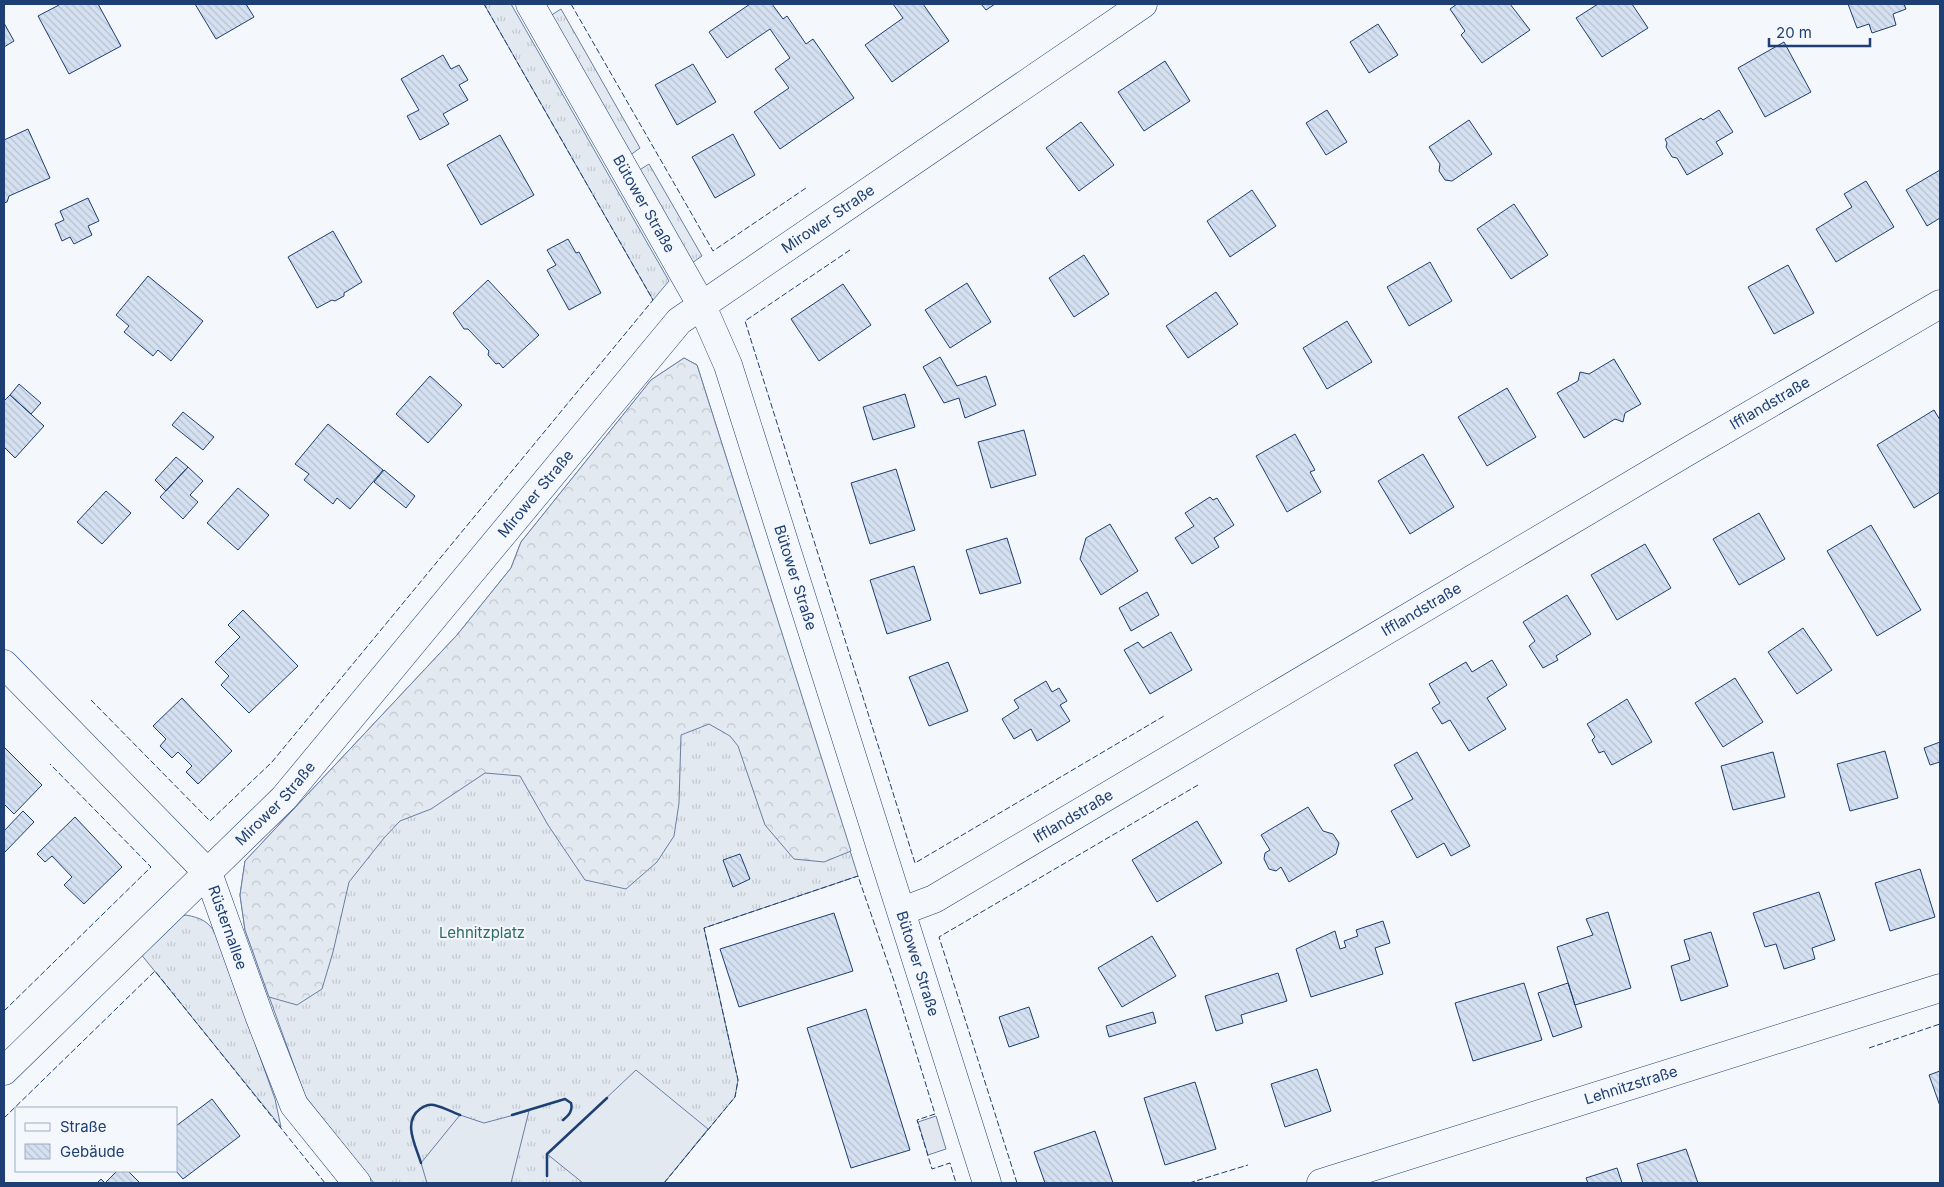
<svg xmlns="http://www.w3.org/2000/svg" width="1944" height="1187" font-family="Inter,sans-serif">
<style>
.grass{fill:url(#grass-tufts);stroke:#687fa3}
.forest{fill:url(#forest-crowns);stroke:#687fa3}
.pitch{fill:#e3e9f0;stroke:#687fa3}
.parking{fill:#e3e8f0;stroke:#687fa3}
.building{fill:url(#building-back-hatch);stroke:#1d3f73}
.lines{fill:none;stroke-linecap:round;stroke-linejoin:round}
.street-casing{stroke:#1d3f73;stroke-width:29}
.street{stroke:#f4f7fb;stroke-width:28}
.fence{stroke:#1d3f73;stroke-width:1;stroke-dasharray:6 2.5;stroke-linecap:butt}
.wall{stroke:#1d3f73;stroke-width:2.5}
.labels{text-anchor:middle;stroke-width:4;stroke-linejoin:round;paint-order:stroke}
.street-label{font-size:15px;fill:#1d3f73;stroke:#f4f7fb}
.park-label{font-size:15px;fill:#2c6c60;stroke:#f4f7fb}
</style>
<defs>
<pattern id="grass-tufts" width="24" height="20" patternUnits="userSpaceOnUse" patternTransform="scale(1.25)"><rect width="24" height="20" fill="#e3e9f0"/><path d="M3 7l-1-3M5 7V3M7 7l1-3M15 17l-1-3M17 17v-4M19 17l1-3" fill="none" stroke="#c2c9d1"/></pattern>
<pattern id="forest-crowns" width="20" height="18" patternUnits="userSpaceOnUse" patternTransform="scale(1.25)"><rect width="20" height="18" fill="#e3e9f0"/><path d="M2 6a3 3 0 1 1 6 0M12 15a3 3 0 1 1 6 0" fill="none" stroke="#c2c9d1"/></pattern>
<pattern id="building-back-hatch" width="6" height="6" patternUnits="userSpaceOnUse" patternTransform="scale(1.25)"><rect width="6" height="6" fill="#d5e0f0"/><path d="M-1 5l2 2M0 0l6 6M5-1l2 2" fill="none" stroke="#b6c1d1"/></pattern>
</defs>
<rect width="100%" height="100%" fill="#f4f7fb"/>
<path class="grass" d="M 484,4 L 511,4 L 669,281 L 653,300 Z
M 561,9 L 640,148 L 629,156 L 550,16 Z
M 649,164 L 702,256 L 692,263 L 638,171 Z
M 684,358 L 697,365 L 858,876 L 704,928 L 738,1080 L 735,1097 L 664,1183 L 374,1183 L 305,1096 L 245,930 L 240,895 L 245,861 L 457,635 L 511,568 L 521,542 L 651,380 Z
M 186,915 C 201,918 208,921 216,934 L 275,1099 L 281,1127 L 140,953 L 178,917 Z"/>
<path class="forest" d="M 684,358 L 697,365 L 851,851 L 824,862 L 794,859 L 765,825 L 738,746 L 730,736 L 709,724 L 681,735 L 679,803 L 674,836 L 657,862 L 626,889 L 585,880 L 548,825 L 520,776 L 485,773 L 431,809 L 400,821 L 384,838 L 349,882 L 333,952 L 322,989 L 297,1005 L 269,997 L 245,930 L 240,895 L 245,861 L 457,635 L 511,568 L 521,542 L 651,380 Z"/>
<path class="pitch" d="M 636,1070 L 708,1129 L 664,1183 L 583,1183 L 547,1154 Z
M 529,1111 L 511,1183 L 427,1183 L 421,1163 L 460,1115 L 484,1123 Z"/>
<path class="parking" d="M 936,1116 L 946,1149 L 928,1155 L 918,1122 Z"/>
<path class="building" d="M 59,4 L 98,4 L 121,46 L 69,74 L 38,16 L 59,5 Z
M 195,4 L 246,4 L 254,17 L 216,39 Z
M 750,4 L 772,4 L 783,19 L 787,16 L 806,44 L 813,39 L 854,98 L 780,149 L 754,112 L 789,88 L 775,69 L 790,58 L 770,29 L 727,58 L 709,32 Z
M 893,4 L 923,4 L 949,41 L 892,82 L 865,45 L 903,18 Z
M 981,4 L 995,4 L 986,10 Z
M 1457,4 L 1510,4 L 1530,30 L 1482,63 L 1461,35 L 1465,31 L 1450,9 Z
M 1598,4 L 1632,4 L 1648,28 L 1602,57 L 1576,18 Z
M 1848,4 L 1904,4 L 1906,9 L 1893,14 L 1896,25 L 1872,33 L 1869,24 L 1857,28 Z
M 4,23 L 14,41 L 4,47 Z
M 1378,24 L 1398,55 L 1369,73 L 1350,42 Z
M 1784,42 L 1811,92 L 1765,117 L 1738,68 Z
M 443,55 L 451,69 L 459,65 L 468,80 L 459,85 L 468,100 L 443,114 L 449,124 L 420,140 L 407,116 L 419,110 L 401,79 Z
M 1165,61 L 1190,101 L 1144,131 L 1118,92 Z
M 693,64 L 716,102 L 677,125 L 655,85 Z
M 1327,110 L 1347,142 L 1326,155 L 1306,123 Z
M 1719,110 L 1733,132 L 1716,142 L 1723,154 L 1687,175 L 1677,158 L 1672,157 L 1666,147 L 1667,143 L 1665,139 L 1701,118 L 1703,120 Z
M 1469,120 L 1492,154 L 1452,181 L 1445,180 L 1439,171 L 1440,164 L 1429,147 Z
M 1081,122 L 1114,165 L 1079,191 L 1046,148 Z
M 28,129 L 50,178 L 9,196 L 7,202 L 4,203 L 4,140 Z
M 733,134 L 755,175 L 715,198 L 692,157 Z
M 500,135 L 534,195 L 481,225 L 447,165 Z
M 1940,170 L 1940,218 L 1927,226 L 1906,190 Z
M 1866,181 L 1894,227 L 1836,262 L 1816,229 L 1852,207 L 1844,194 Z
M 1252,190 L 1276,226 L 1230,257 L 1207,221 Z
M 88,198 L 99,221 L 88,226 L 92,235 L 74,244 L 70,237 L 62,241 L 55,224 L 64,220 L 60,211 Z
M 1514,204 L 1548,255 L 1511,279 L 1477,229 Z
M 333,231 L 362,282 L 344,293 L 344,296 L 335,301 L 332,300 L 317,308 L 288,257 Z
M 568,239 L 576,253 L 579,252 L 601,293 L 569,310 L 547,270 L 556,265 L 547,250 Z
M 1084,255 L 1109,294 L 1074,317 L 1049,278 Z
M 1430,262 L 1452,301 L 1409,326 L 1387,287 Z
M 1788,265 L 1814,313 L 1774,334 L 1748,287 Z
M 148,276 L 203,321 L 171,361 L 158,350 L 153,356 L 124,332 L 129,326 L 116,315 Z
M 488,280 L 539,335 L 503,368 L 499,363 L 496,364 L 488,355 L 489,351 L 468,329 L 464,329 L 453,313 Z
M 967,283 L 991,322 L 950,348 L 925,310 Z
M 843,284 L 871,325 L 819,361 L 791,319 Z
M 1216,292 L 1238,324 L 1188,358 L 1166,326 Z
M 1347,321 L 1372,362 L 1327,389 L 1303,348 Z
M 940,357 L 957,386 L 986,376 L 996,405 L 965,418 L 959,398 L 944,403 L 923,367 Z
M 1614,359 L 1641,404 L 1625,413 L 1623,422 L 1615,419 L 1584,438 L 1557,393 L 1578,381 L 1580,372 L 1589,374 Z
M 430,376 L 462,405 L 428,443 L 396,414 Z
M 19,384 L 41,403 L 31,414 L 10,395 Z
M 1507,388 L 1536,437 L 1487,466 L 1458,417 Z
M 905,394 L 915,427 L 873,440 L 863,407 Z
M 10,395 L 44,426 L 15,458 L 4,447 L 4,401 Z
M 1934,410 L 1940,420 L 1940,492 L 1914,508 L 1877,445 Z
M 183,412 L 214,437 L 203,450 L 172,425 Z
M 328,424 L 383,470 L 350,509 L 337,498 L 333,504 L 304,480 L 309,474 L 295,464 Z
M 1024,430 L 1036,475 L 991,488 L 978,442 Z
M 1295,434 L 1315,470 L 1310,472 L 1321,492 L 1287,512 L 1256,456 Z
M 1423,454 L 1454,507 L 1410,534 L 1378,481 Z
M 176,457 L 188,467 L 166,491 L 155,480 Z
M 188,467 L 203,481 L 190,495 L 198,502 L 183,519 L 160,497 Z
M 896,469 L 915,530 L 870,544 L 851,483 Z
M 384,470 L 415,496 L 406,508 L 374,482 Z
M 238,488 L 269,515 L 238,550 L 207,523 Z
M 106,491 L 131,513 L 102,544 L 77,522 Z
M 1210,497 L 1213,500 L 1217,498 L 1234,525 L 1214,538 L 1219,547 L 1192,564 L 1175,538 L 1194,526 L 1185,513 Z
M 1759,513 L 1785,559 L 1739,585 L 1713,539 Z
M 1110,524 L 1138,571 L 1101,595 L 1080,559 L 1086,538 Z
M 1871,525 L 1921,610 L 1877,636 L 1827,551 Z
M 1007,538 L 1021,583 L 980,594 L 966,550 Z
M 1645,544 L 1671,588 L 1617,620 L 1591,575 Z
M 914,566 L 931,620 L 887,634 L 870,580 Z
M 1147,592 L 1159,615 L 1131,631 L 1119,608 Z
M 1567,595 L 1591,634 L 1556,656 L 1558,660 L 1543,668 L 1529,646 L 1535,641 L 1523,622 Z
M 243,610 L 298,666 L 249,713 L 221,685 L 229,676 L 215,662 L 240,637 L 228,625 Z
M 1803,628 L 1832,670 L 1797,694 L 1768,652 Z
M 1171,632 L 1192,670 L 1150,694 L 1124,650 L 1138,642 L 1143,648 Z
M 1492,660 L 1507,685 L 1487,698 L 1506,729 L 1469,751 L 1450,720 L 1442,724 L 1432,708 L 1440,703 L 1429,684 L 1466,662 L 1472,672 Z
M 948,662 L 968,711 L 929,726 L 909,677 Z
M 1735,678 L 1763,722 L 1723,747 L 1695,703 Z
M 1046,681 L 1052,692 L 1059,688 L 1067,701 L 1060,705 L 1070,721 L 1037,741 L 1031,729 L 1014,739 L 1002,719 L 1019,708 L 1014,700 Z
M 182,698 L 232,751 L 198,784 L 186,772 L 192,766 L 178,752 L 172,758 L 160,746 L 166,739 L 153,726 Z
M 1627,699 L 1652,742 L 1612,765 L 1604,751 L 1599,753 L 1592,740 L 1595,737 L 1587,724 Z
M 1940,742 L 1940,762 L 1930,765 L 1924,748 Z
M 5,748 L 42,785 L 14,814 L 4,804 L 4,750 Z
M 1885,751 L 1898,798 L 1850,811 L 1837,764 Z
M 1417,752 L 1470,846 L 1451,856 L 1444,843 L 1417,858 L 1391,811 L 1413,799 L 1394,765 Z
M 1773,752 L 1785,797 L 1733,810 L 1721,766 Z
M 1308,807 L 1323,831 L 1333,834 L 1339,843 L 1336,854 L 1289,882 L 1281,867 L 1276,871 L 1269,869 L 1264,859 L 1265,853 L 1270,850 L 1261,835 Z
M 23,811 L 34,822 L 5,852 L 4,850 L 4,831 Z
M 75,817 L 122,867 L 84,904 L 64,885 L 72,877 L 52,856 L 45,862 L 37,854 Z
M 1197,821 L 1222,863 L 1157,902 L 1132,860 Z
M 740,854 L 750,879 L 733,887 L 723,860 Z
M 1920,869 L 1935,917 L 1890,931 L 1875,883 Z
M 1819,892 L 1835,940 L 1812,948 L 1815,959 L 1784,969 L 1776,944 L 1765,947 L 1753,913 Z
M 1608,912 L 1631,988 L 1575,1005 L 1557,947 L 1593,935 L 1586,919 Z
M 834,913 L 853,971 L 739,1007 L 720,949 Z
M 1383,921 L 1390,943 L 1375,948 L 1383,974 L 1311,997 L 1296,949 L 1335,931 L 1340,949 L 1346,947 L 1344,941 L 1358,936 L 1356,930 Z
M 1711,932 L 1728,986 L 1681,1001 L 1671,966 L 1690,960 L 1684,940 Z
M 1152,936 L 1176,976 L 1122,1007 L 1098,968 Z
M 1278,973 L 1287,1001 L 1241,1015 L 1243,1023 L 1216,1031 L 1205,996 Z
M 1524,983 L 1542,1040 L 1473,1061 L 1455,1003 Z
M 1568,983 L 1582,1027 L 1553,1037 L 1538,993 Z
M 1029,1007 L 1039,1037 L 1009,1047 L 999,1017 Z
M 866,1009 L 910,1150 L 851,1168 L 807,1028 Z
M 1153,1012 L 1156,1023 L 1109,1037 L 1106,1026 Z
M 1317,1069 L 1331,1111 L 1285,1127 L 1271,1084 Z
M 1940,1071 L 1940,1106 L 1929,1075 Z
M 1195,1082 L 1216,1149 L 1165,1165 L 1144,1098 Z
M 212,1099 L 240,1136 L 183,1179 L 176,1171 L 176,1126 Z
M 1095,1131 L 1113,1183 L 1045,1183 L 1034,1152 Z
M 1686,1149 L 1698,1183 L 1643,1183 L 1637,1164 Z
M 1617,1168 L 1622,1183 L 1588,1183 L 1586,1178 Z
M 117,1171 L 128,1171 L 140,1183 L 97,1183 L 101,1179 L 105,1183 Z"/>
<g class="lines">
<defs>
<g id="street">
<path id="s1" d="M 530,4 L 702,306 L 728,365 L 987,1183"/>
<path id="s2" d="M 4,664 L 208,873 L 260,1018 L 294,1105 L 357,1183"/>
<path id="s3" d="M 902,911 L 934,899 L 1690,450 L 1940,304"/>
<path id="s4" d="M 4,1071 L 284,798 L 679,321 L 1143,4"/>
<path id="s5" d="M 1321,1183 L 1940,988"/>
</g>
</defs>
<use href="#street" class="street-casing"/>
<use href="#street" class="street"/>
<path class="fence" d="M 571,4 L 713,251 L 806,188
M 850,250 L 745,321 L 915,863 L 1164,716
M 91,700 L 210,821 L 272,762 L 653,300 L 484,4
M 4,1011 L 151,867 L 50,764
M 1869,1048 L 1940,1024
M 4,1118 L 155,971 L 325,1183
M 664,1183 L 735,1097 L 738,1080 L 704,928 L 858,876 L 894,981 L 935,1114 L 917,1120 L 932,1169 L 950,1163 L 956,1183
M 1017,1183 L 939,937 L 1198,785
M 1189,1183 L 1248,1165"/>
<path class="wall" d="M 512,1115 L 565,1099 L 571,1103 C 573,1111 569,1115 563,1120
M 421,1163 C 416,1146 402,1122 420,1109 C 424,1106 429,1104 434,1105 C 443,1107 452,1112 460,1115
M 547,1176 L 547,1154 L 607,1098"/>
</g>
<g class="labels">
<g class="street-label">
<text dy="5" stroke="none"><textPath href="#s1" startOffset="230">Bütower Straße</textPath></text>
<text dy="5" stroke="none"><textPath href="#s4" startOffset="1191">Mirower Straße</textPath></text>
<text dy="5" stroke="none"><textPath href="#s3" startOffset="1006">Ifflandstraße</textPath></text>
<text dy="5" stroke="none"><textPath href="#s4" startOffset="786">Mirower Straße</textPath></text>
<text dy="5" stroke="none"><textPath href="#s1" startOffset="635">Bütower Straße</textPath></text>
<text dy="5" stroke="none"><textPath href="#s3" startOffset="601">Ifflandstraße</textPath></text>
<text dy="5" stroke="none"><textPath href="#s4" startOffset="381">Mirower Straße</textPath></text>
<text dy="5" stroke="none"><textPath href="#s3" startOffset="196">Ifflandstraße</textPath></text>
<text dy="5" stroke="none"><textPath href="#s2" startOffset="350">Rüsternallee</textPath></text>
<text dy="5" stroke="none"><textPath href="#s1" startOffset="1040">Bütower Straße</textPath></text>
<text dy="5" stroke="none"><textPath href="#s5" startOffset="325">Lehnitzstraße</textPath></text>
</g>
<g class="park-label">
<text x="482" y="938">Lehnitzplatz</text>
</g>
</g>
<rect width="1944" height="1187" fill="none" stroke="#1d3f73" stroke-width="10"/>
<rect x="15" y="1107" width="162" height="65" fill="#f4f7fb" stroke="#9eadc5"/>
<rect x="25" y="1123" width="25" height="8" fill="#f4f7fb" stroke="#9eadc5"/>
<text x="60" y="1132" font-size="15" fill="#1d3f73">Straße</text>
<rect x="25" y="1144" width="25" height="15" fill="url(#building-back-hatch)" stroke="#9eadc5"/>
<text x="60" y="1157" font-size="15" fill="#1d3f73">Gebäude</text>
<path d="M1769 38v8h101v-8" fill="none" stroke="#1d3f73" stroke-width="2.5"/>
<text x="1776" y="38" font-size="15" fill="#1d3f73" stroke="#f4f7fb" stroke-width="4" paint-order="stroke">20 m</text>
</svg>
